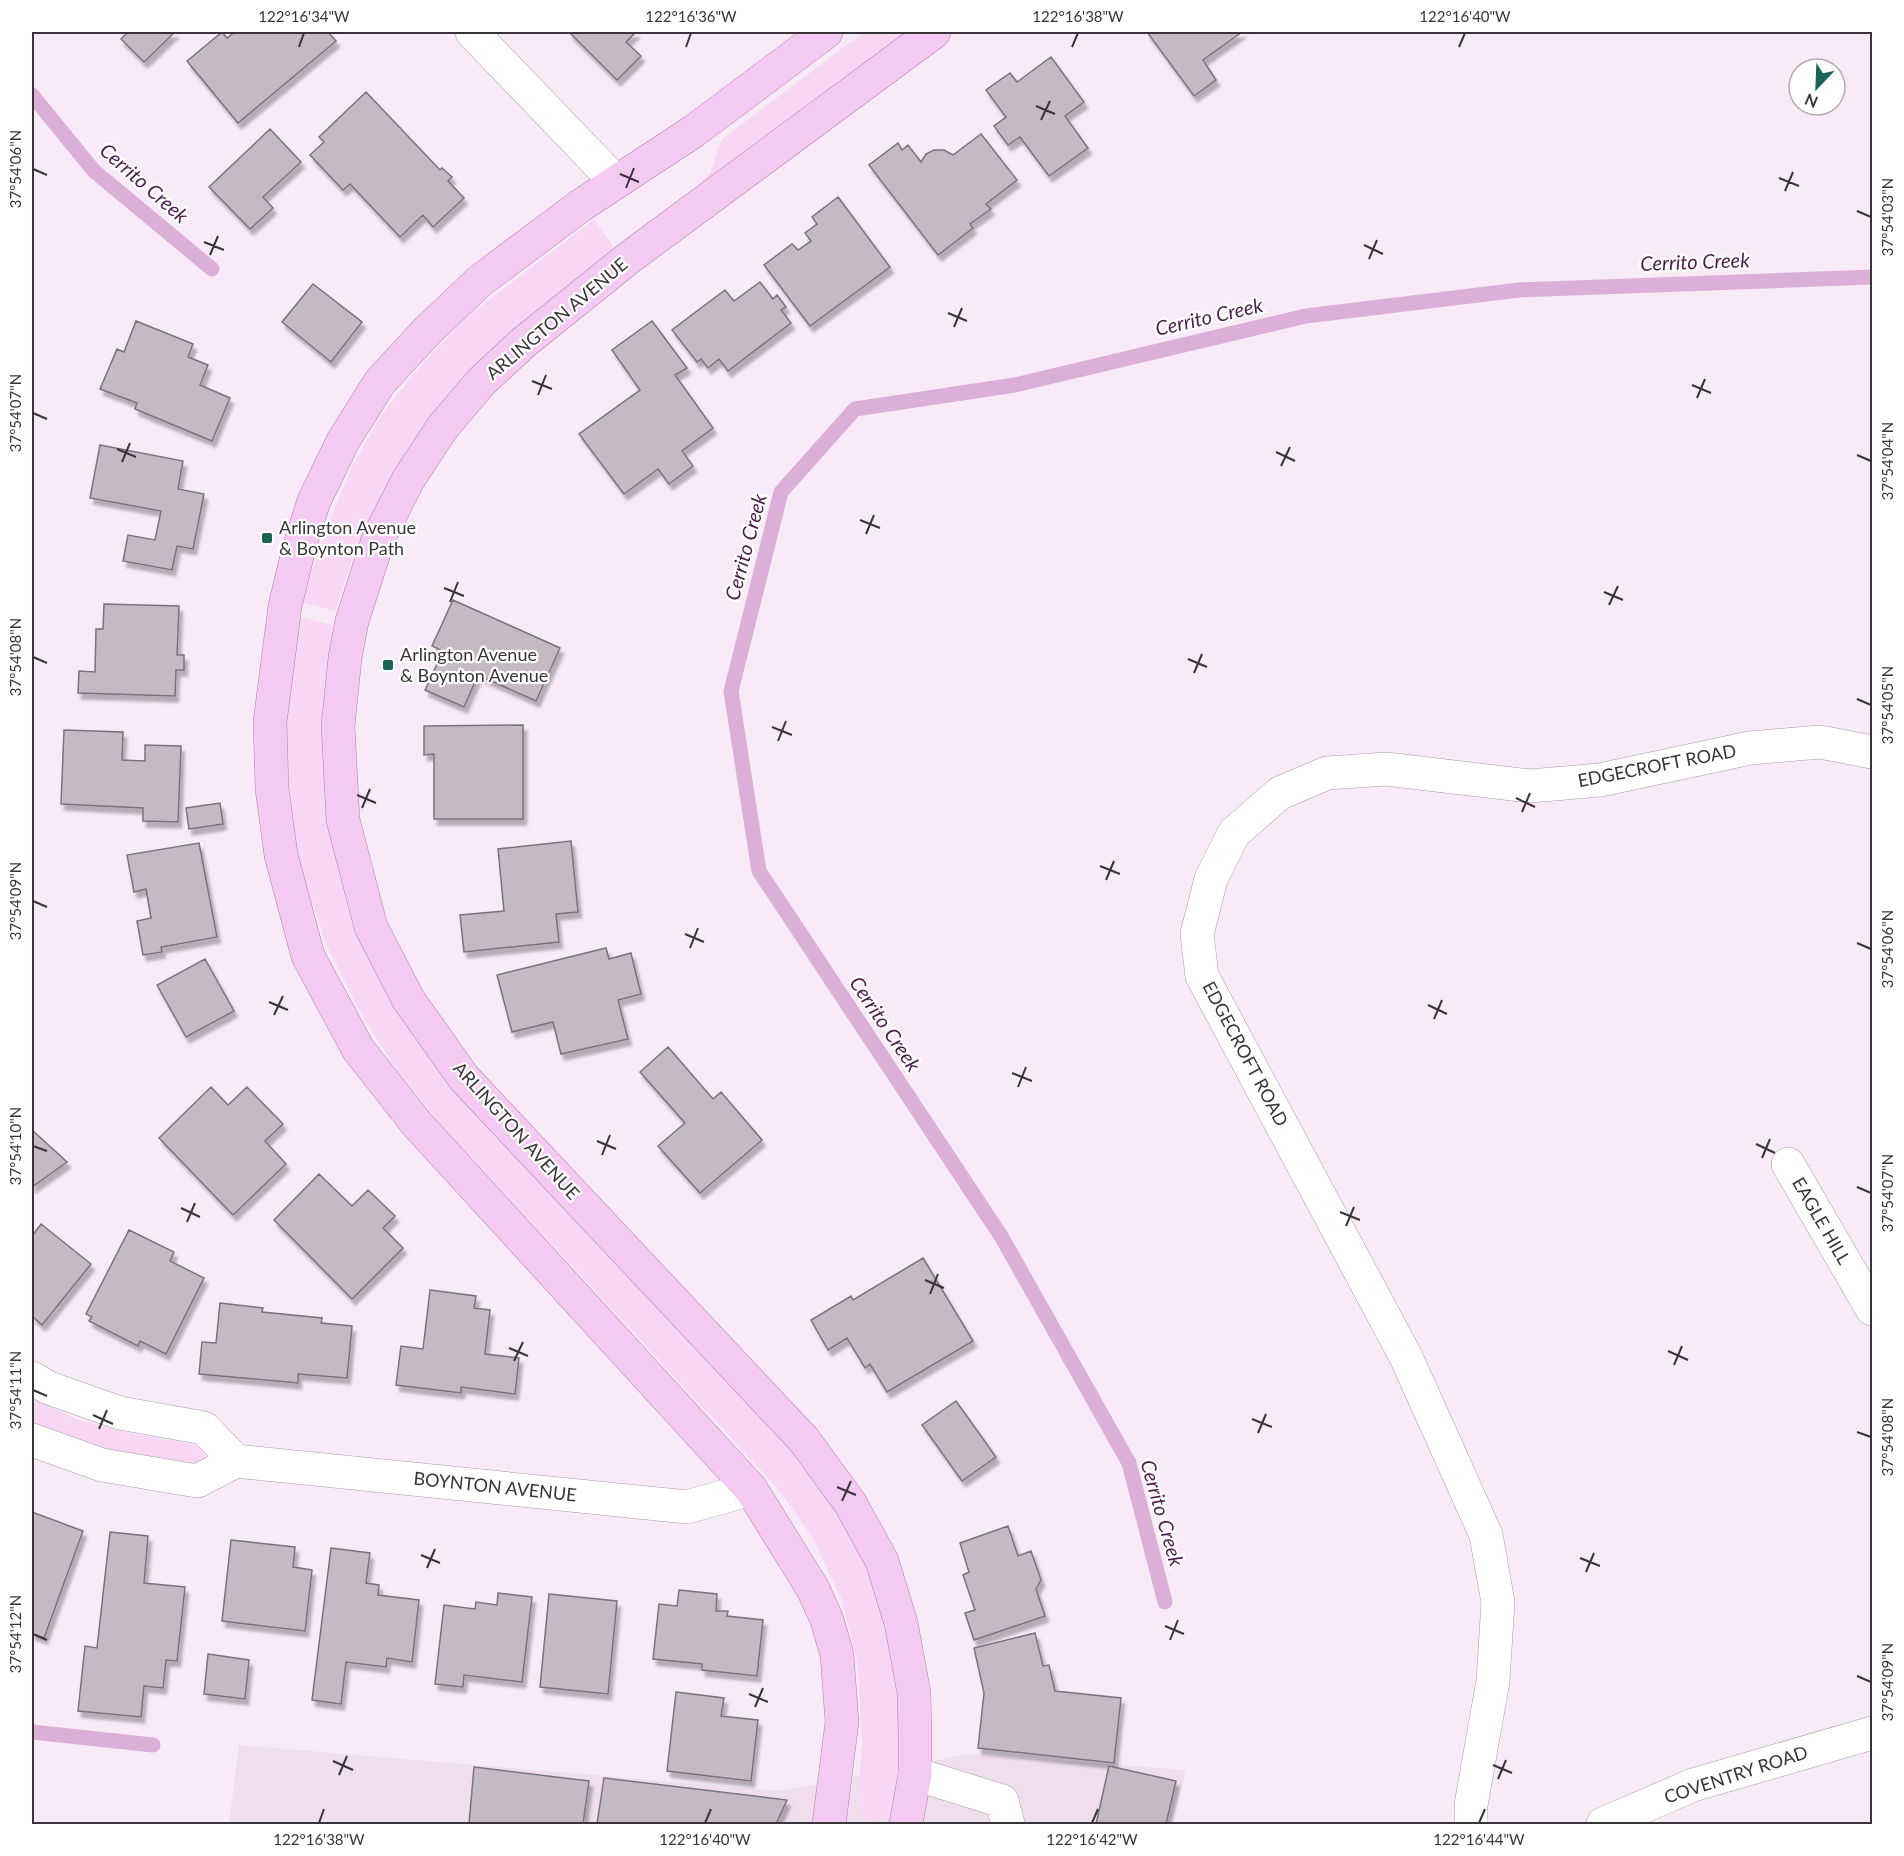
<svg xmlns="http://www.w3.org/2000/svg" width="1904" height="1856" font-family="Lato,sans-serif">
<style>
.built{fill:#f0ddee}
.green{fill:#f7d7f4}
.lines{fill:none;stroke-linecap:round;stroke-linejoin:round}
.stream{stroke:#dcafd8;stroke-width:15}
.building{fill:#c5b9c4;stroke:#7d727c;stroke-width:1.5;filter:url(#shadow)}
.minor-casing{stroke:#a79ba6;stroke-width:34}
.major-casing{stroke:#af7eac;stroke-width:34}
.minor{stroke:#fff;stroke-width:33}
.major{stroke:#f5caf2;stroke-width:33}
.ticks{fill:none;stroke:#393439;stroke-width:2}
.poi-dot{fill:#1c6357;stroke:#fff;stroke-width:2}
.labels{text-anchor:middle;stroke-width:4.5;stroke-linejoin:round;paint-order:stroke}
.street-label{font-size:18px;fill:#393439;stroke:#fff}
.poi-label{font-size:18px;fill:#393439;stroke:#fff;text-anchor:start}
.water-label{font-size:20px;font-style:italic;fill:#4f1a4e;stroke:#fff}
.neatline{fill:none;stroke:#393439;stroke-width:2}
.ticks-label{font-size:15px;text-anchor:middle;fill:#393439}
</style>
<defs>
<filter id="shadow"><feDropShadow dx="3.5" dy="6" stdDeviation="1.5" flood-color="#0004"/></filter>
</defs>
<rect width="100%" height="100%" fill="#f8ebf7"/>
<path class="built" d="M 239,1745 L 782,1791 L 968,1754 L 1186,1770 L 1172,1824 L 229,1824 Z"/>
<path class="green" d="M 864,32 L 909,32 L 737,159 L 699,184 L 710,173 L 722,139 Z
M 594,219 L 617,252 L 378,502 L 353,557 L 335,611 L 302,602 L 326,529 L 352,467 L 381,415 L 417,370 L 463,320 Z
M 298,617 L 333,625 L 327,668 L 323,727 L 361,933 L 772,1427 L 826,1490 L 860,1542 L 877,1588 L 904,1721 L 902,1756 L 894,1807 L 889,1817 L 880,1822 L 868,1820 L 861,1814 L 857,1804 L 862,1747 L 858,1667 L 842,1600 L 812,1537 L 779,1490 L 444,1128 L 393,1065 L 357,1006 L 326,944 L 302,872 L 292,824 L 288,760 L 285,676 Z
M 32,1398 L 79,1420 L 134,1434 L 192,1444 L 204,1451 L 205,1456 L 203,1463 L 197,1466 L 120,1454 L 79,1443 L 32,1424 Z"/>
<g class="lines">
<path class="stream" d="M 32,95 L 94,171 L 212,269
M 1165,1602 L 1129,1463 L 1001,1236 L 759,871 L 731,691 L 781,492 L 855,409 L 1015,385 L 1306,316 L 1519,290 L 1872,277
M 32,1732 L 153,1745"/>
</g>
<path class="building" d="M 128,32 L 175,32 L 144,62 L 121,39 Z
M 222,32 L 227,38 L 235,32 L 328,32 L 336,41 L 238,123 L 187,61 Z
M 569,32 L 636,32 L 626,42 L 641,56 L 617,80 Z
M 1147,32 L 1242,32 L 1203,60 L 1216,80 L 1194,96 Z
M 1051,57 L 1084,102 L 1065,116 L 1088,148 L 1049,176 L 1020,137 L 1008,145 L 994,126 L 1006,117 L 986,90 L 1010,73 L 1017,82 Z
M 366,92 L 440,170 L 442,168 L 452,177 L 448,181 L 464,198 L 433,227 L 423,215 L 400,237 L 350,184 L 343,190 L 310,155 L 324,142 L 319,137 Z
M 270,129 L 301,162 L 263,197 L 273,208 L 250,229 L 209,187 Z
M 981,134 L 1017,180 L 986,204 L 991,209 L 970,224 L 973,228 L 938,255 L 869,165 L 898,143 L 902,150 L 908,145 L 921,162 L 926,154 L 934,150 L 944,150 L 953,155 Z
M 838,197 L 890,267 L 810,326 L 764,265 L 792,244 L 798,250 L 811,241 L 805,233 L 817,224 L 812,217 Z
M 760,282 L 773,299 L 777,295 L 786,307 L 781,310 L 791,323 L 728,371 L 719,359 L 708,368 L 701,359 L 697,362 L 672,330 L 725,290 L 734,301 Z
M 313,284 L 362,322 L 331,362 L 282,322 Z
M 136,321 L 193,344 L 188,357 L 208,365 L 200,385 L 230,398 L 212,441 L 135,409 L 137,403 L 100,389 L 117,349 L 124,352 Z
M 652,321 L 687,368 L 675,375 L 713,428 L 682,451 L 693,466 L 669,484 L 658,469 L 624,494 L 579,434 L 640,390 L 612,350 Z
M 100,445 L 183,461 L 178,489 L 204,494 L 193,549 L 177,546 L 172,570 L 123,561 L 128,535 L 155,540 L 161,511 L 90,498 Z
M 453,600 L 560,648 L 536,701 L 478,675 L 464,707 L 425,690 L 443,651 L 432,646 Z
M 104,604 L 179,606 L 177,655 L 184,655 L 184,670 L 176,670 L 175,696 L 78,693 L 79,671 L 95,672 L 96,629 L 103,629 Z
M 523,725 L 523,819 L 434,819 L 434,754 L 424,755 L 424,726 Z
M 64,730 L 123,732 L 122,760 L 145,761 L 145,745 L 181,746 L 178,822 L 143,821 L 143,808 L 61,804 Z
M 220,803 L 223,824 L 189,829 L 186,808 Z
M 571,841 L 578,912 L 556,914 L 559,942 L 464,952 L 460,915 L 504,911 L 498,849 Z
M 199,843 L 217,937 L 161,947 L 162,952 L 143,955 L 137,921 L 151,918 L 146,889 L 134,892 L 127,855 Z
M 606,948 L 609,959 L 631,953 L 641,994 L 618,1000 L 628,1039 L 561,1054 L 553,1022 L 512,1032 L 497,975 Z
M 205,959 L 234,1011 L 186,1037 L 157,985 Z
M 668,1047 L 713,1099 L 721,1092 L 762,1140 L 700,1193 L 658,1146 L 685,1123 L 640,1072 Z
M 211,1087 L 228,1105 L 247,1087 L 283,1124 L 265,1141 L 286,1164 L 233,1215 L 159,1138 Z
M 32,1130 L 67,1162 L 32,1187 Z
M 319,1174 L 352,1206 L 368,1190 L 395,1216 L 383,1228 L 403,1248 L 352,1299 L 274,1220 Z
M 41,1224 L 91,1264 L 42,1325 L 32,1316 L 32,1236 Z
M 129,1230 L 174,1252 L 170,1261 L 204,1278 L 166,1354 L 140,1341 L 138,1346 L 89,1321 L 92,1317 L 86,1314 Z
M 923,1258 L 973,1341 L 887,1392 L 870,1364 L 865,1368 L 847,1338 L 828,1350 L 811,1320 L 851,1296 L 853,1300 Z
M 430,1290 L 476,1296 L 474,1308 L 490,1310 L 485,1354 L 519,1358 L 515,1394 L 461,1387 L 461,1393 L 396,1385 L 401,1346 L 423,1349 Z
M 220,1303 L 263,1308 L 262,1312 L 322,1318 L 321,1323 L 352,1326 L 347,1378 L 298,1374 L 298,1383 L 199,1374 L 202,1342 L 216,1343 Z
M 956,1401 L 996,1457 L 962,1481 L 922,1425 Z
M 32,1512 L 83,1531 L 44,1638 L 32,1634 Z
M 1008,1526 L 1018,1556 L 1031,1551 L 1041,1580 L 1036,1589 L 1045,1616 L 974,1640 L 965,1613 L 975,1610 L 963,1575 L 969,1572 L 960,1543 Z
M 110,1532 L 148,1536 L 144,1583 L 185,1587 L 177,1661 L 166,1660 L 163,1688 L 144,1686 L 141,1717 L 78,1711 L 85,1646 L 97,1648 Z
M 231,1540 L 295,1547 L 293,1567 L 312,1570 L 305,1631 L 222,1621 Z
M 331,1548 L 370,1553 L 366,1583 L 379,1585 L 378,1595 L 419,1600 L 412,1662 L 387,1658 L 386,1667 L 346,1662 L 341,1704 L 312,1700 Z
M 679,1590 L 717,1594 L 716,1611 L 728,1611 L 727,1616 L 763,1620 L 757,1676 L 702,1670 L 702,1664 L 653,1659 L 659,1604 L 677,1606 Z
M 498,1593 L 532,1597 L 522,1682 L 464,1675 L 463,1687 L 435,1684 L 444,1605 L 475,1609 L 476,1602 L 497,1605 Z
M 549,1594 L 617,1601 L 608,1694 L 540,1687 Z
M 1035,1633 L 1043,1666 L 1049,1665 L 1055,1691 L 1121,1698 L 1114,1763 L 978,1748 L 984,1693 L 974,1648 Z
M 208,1654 L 249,1660 L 245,1699 L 204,1694 Z
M 676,1692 L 724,1698 L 721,1716 L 758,1720 L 751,1781 L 667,1771 Z
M 1109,1766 L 1176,1781 L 1166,1824 L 1096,1824 Z
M 474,1767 L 589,1781 L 583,1824 L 469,1824 Z
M 604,1778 L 787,1800 L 776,1824 L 597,1824 Z"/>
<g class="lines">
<defs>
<path id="minor" d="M 472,32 L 616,182
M 1788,1164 L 1872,1309
M 32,1378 L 49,1388 L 120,1413 L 204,1428 L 236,1461
M 32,1440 L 102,1465 L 197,1481 L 236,1461 L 687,1507 L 751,1489
M 915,1774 L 1002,1801 L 1008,1824
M 1471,1824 L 1471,1805 L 1493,1681 L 1498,1602 L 1486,1535 L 1406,1357 L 1202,976 L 1197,934 L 1211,879 L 1234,833 L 1280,793 L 1327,773 L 1386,769 L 1530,786 L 1600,780 L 1750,748 L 1820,742 L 1872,752
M 1603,1824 L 1693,1785 L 1872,1733"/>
<path id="major" d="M 826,32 L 694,131 L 580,206 L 481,280 L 428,330 L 380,382 L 343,441 L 314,501 L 299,548 L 285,606 L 270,722 L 272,789 L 281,855 L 308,956 L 358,1049 L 417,1124 L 751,1489 L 813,1589 L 827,1620 L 837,1655 L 842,1722 L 829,1824
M 906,1824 L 915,1774 L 915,1733 L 914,1693 L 901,1623 L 882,1561 L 850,1503 L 804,1440 L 464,1078 L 408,999 L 371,927 L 343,820 L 338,726 L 345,658 L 352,621 L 379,537 L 408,480 L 442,428 L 481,382 L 523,343 L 630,257 L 934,32"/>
</defs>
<use href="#minor" class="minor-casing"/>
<use href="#major" class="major-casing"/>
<use href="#minor" class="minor"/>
<use href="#major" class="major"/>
</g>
<path class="ticks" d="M 299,47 L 304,33M 686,47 L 691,33M 1072,47 L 1078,33M 1459,47 L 1465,33M 1036,106 L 1055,114M 1041,120 L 1050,101M 33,169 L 47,175M 620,174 L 639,182M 1779,178 L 1799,186M 626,188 L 634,168M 1785,191 L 1793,172M 1857,211 L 1871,217M 204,242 L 224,250M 1364,245 L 1383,254M 210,255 L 218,236M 1369,259 L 1377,240M 948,313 L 967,321M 954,327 L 962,308M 532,381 L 552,389M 1692,385 L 1711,393M 538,395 L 546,375M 1697,398 L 1705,379M 33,413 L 47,419M 117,449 L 136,457M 1276,452 L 1295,461M 1857,455 L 1871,461M 122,462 L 130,443M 1281,466 L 1290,447M 860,520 L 880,528M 866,534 L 874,515M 444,588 L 464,596M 1604,592 L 1623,600M 450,602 L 458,582M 1609,605 L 1618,586M 33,657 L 47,663M 1188,659 L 1207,667M 1194,673 L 1202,654M 1857,699 L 1871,705M 772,727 L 792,735M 778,741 L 786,721M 357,795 L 376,803M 1516,798 L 1535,807M 362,808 L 370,789M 1522,812 L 1530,793M 1100,866 L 1120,874M 1106,880 L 1114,861M 33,901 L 47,907M 685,934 L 704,942M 1857,943 L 1871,949M 690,948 L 698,928M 269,1002 L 288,1010M 1428,1005 L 1447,1014M 274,1015 L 283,996M 1434,1019 L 1442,1000M 1012,1073 L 1032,1081M 1018,1087 L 1026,1067M 597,1141 L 616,1149M 1756,1144 L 1775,1153M 33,1146 L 47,1151M 602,1155 L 610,1135M 1762,1158 L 1770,1139M 1857,1187 L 1871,1193M 181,1208 L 200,1217M 1340,1212 L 1360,1220M 187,1222 L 195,1203M 1346,1226 L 1354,1207M 925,1280 L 944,1288M 930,1294 L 938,1274M 509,1348 L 528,1356M 1668,1351 L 1688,1360M 514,1361 L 523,1342M 1674,1365 L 1682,1346M 33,1390 L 47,1396M 93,1415 L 113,1424M 1252,1419 L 1272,1427M 99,1429 L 107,1410M 1857,1432 L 1871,1437M 1258,1433 L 1266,1414M 837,1487 L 856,1495M 842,1501 L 851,1481M 421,1555 L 440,1563M 1580,1558 L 1600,1566M 427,1568 L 435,1549M 1586,1572 L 1594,1553M 1165,1626 L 1184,1634M 33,1634 L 47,1640M 1170,1640 L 1178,1620M 1857,1676 L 1871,1682M 749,1694 L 768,1702M 755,1707 L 763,1688M 333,1761 L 353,1770M 1493,1765 L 1512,1773M 339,1775 L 347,1756M 1498,1779 L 1506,1760M 319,1823 L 324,1809M 705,1823 L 711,1809M 1092,1823 L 1098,1809M 1479,1823 L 1485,1809"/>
<g class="poi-dot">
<rect x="261" y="532" width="12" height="12" rx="3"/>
<rect x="382" y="659" width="12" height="12" rx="3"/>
</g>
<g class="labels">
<g class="street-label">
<text transform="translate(557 319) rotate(-40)" y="6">ARLINGTON AVENUE</text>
<text transform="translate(1657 766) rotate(-11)" y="6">EDGECROFT ROAD</text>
<text transform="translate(1245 1054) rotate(62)" y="6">EDGECROFT ROAD</text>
<text transform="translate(516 1131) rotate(48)" y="6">ARLINGTON AVENUE</text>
<text transform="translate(1821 1221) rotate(60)" y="6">EAGLE HILL</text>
<text transform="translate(495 1487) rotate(6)" y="6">BOYNTON AVENUE</text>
<text transform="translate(1736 1775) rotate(-18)" y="6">COVENTRY ROAD</text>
</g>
<g class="poi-label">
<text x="279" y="534">Arlington Avenue<tspan x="279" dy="21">&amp; Boynton Path</tspan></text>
<text x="400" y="661">Arlington Avenue<tspan x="400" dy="21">&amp; Boynton Avenue</tspan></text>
</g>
<g class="water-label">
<text transform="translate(144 183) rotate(41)" y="7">Cerrito Creek</text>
<text transform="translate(1695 262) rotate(-2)" y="7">Cerrito Creek</text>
<text transform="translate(1209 317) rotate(-13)" y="7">Cerrito Creek</text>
<text transform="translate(746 547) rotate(-75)" y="7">Cerrito Creek</text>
<text transform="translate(885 1024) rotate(56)" y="7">Cerrito Creek</text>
<text transform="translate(1162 1513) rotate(74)" y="7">Cerrito Creek</text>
</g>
</g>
<rect width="1904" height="1856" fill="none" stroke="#ffffff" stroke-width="66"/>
<g transform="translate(1817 87) rotate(203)"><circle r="28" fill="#ffffff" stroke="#b0aeb0" stroke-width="1.5"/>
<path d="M0-4.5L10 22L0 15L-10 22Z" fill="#1c6357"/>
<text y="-9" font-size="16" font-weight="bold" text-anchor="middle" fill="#393439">N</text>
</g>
<rect x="33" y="33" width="1838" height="1790" class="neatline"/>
<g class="ticks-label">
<text x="304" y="22">122°16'34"W</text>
<text x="691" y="22">122°16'36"W</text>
<text x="1078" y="22">122°16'38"W</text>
<text x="1465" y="22">122°16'40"W</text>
<text transform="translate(16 169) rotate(-90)" y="5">37°54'06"N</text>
<text transform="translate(1888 217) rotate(-90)" y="5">37°54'03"N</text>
<text transform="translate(16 413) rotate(-90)" y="5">37°54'07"N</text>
<text transform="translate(1888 461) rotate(-90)" y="5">37°54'04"N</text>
<text transform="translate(16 657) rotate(-90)" y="5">37°54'08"N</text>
<text transform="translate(1888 705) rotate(-90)" y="5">37°54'05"N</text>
<text transform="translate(16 901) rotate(-90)" y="5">37°54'09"N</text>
<text transform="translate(1888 949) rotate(-90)" y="5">37°54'06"N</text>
<text transform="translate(16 1146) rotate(-90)" y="5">37°54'10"N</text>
<text transform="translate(1888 1193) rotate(-90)" y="5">37°54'07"N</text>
<text transform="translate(16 1390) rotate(-90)" y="5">37°54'11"N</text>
<text transform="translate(1888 1437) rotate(-90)" y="5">37°54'08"N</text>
<text transform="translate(16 1634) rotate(-90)" y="5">37°54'12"N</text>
<text transform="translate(1888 1682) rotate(-90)" y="5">37°54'09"N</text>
<text x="319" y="1845">122°16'38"W</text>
<text x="705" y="1845">122°16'40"W</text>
<text x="1092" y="1845">122°16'42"W</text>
<text x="1479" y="1845">122°16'44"W</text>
</g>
</svg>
